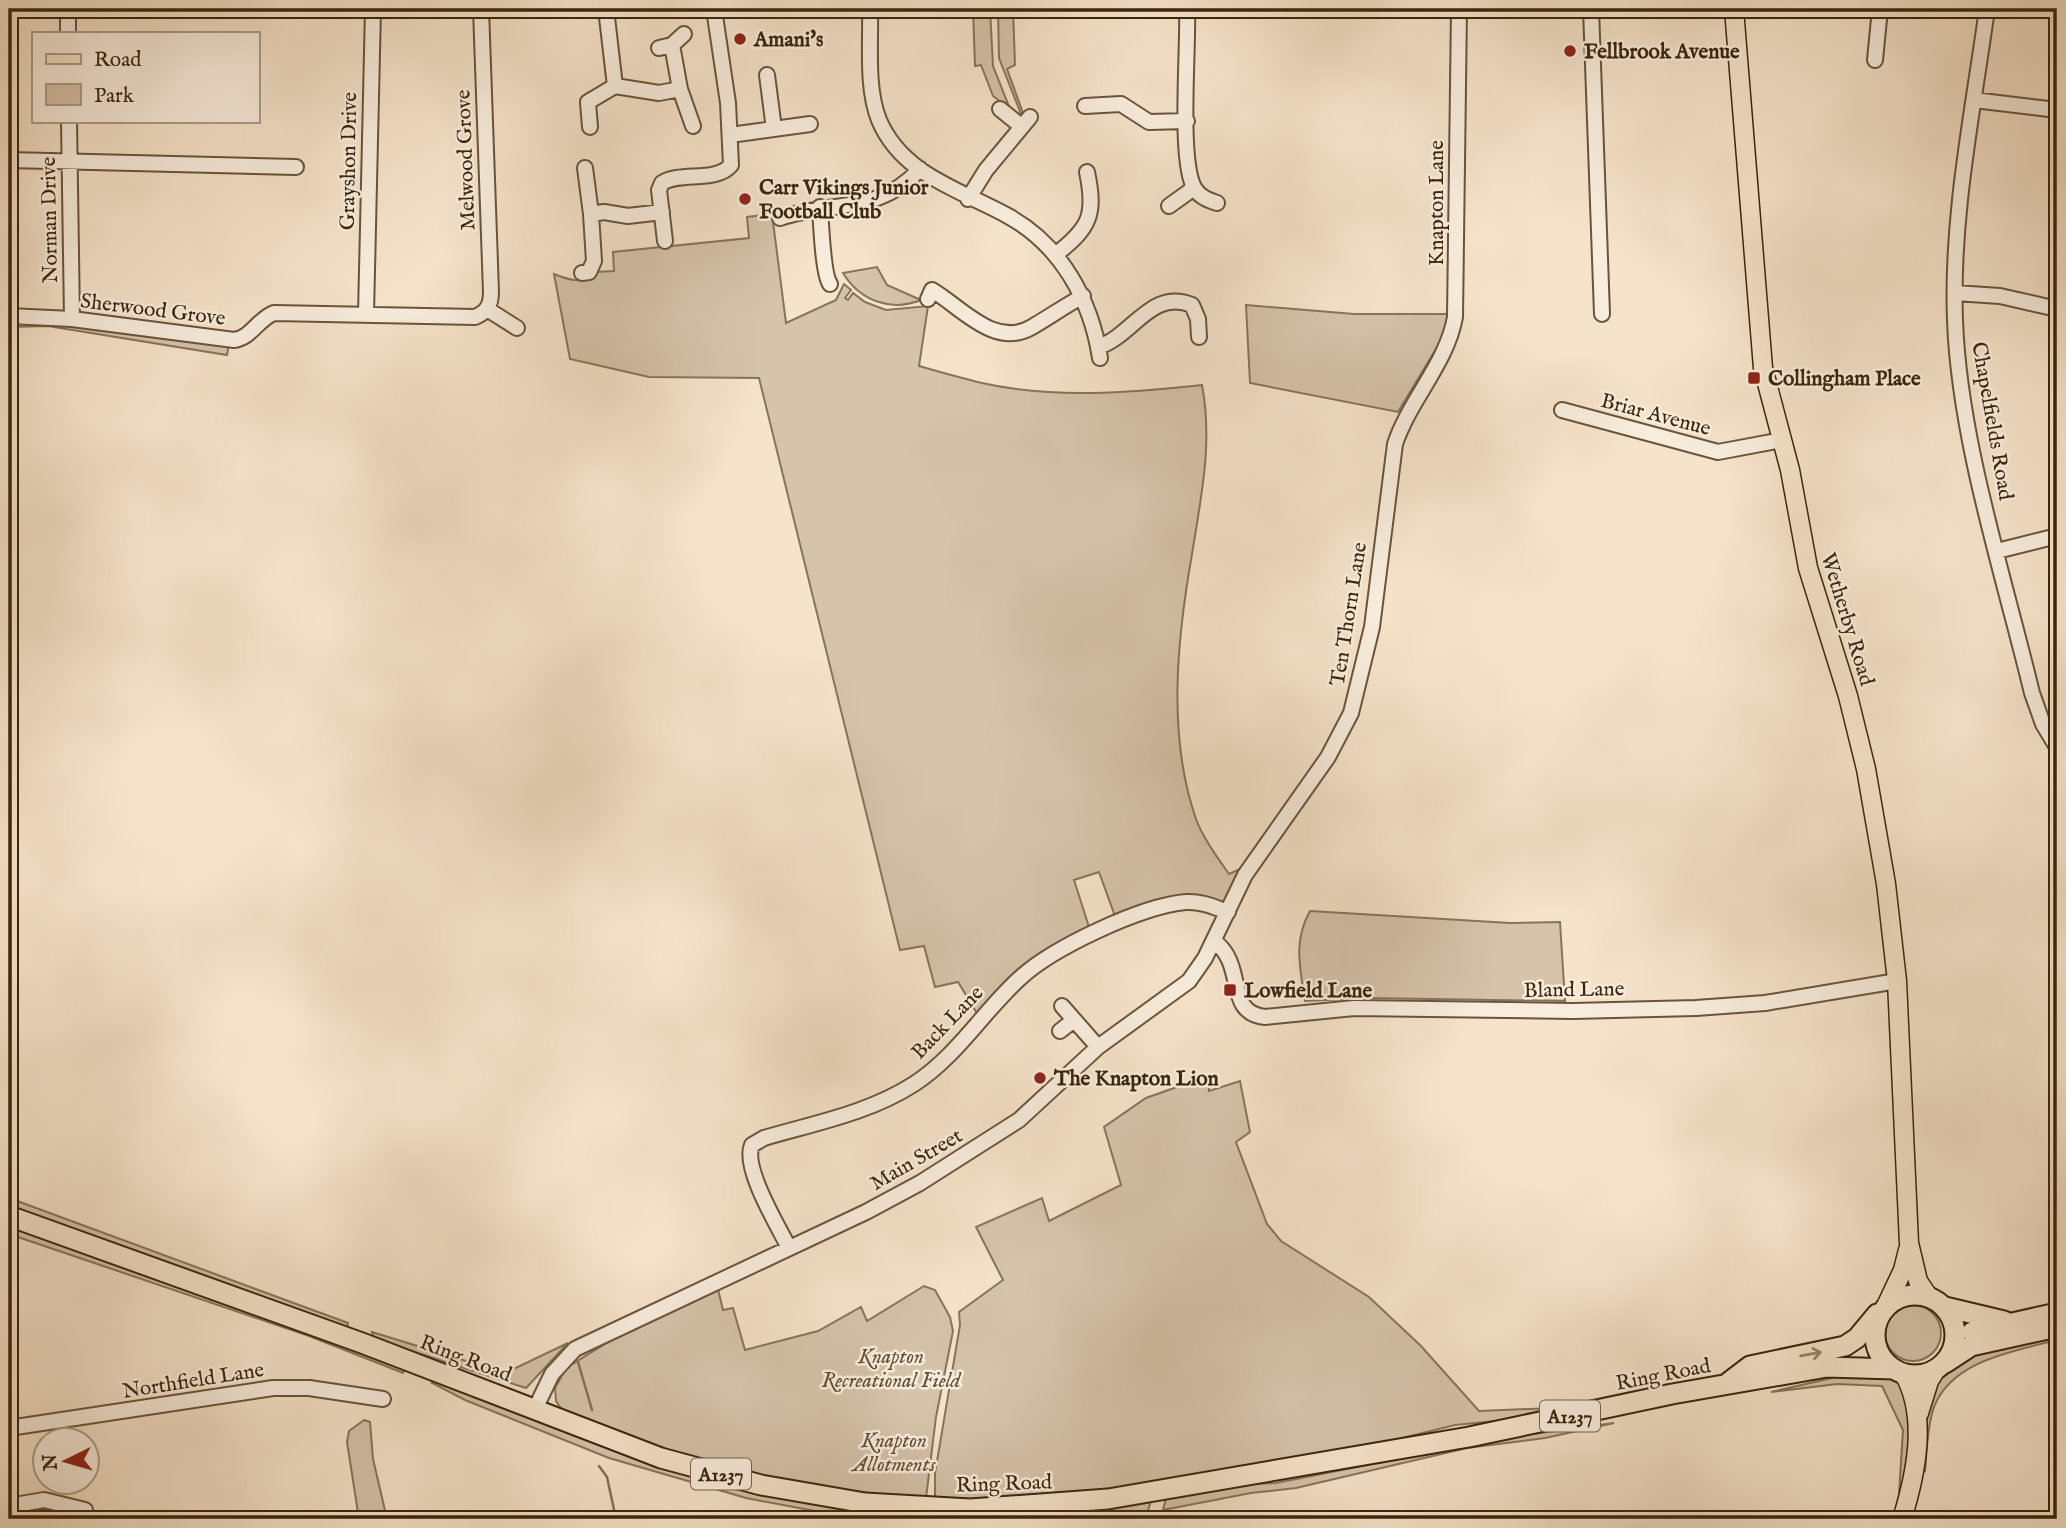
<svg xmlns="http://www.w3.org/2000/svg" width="2066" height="1528" font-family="'IM FELL English',serif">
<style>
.green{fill:#d5c3aa;stroke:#88745a;stroke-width:2}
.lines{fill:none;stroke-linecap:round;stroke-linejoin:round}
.stream{stroke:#857057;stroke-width:2.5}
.minor-casing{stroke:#6a543b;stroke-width:18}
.major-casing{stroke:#3b250b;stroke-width:21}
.highway-casing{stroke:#3b250b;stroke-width:23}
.minor{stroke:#f8eddd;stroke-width:14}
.major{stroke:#f5e3ca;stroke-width:18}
.highway{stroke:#f5e3ca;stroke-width:19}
.oneway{stroke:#98846a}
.poi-dot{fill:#8f2418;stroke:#f8eddd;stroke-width:2.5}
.labels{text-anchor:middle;stroke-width:5;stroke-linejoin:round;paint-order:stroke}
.shield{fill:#f8eddd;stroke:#74614a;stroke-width:2}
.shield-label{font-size:19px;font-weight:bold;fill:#3b250b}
.poi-label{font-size:21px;font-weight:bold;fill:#3b250b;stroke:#f8eddd;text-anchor:start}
.street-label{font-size:21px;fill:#3b250b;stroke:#f8eddd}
.park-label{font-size:21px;font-style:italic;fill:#624c33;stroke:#f8eddd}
</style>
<rect width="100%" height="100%" fill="#f5e3ca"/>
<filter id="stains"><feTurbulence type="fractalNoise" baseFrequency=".00286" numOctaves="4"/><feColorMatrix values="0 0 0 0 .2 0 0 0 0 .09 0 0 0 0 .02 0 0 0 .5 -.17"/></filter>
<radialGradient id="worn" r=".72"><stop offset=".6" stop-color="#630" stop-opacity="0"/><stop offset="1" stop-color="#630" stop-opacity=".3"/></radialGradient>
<path class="green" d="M 973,9 L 990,9 L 993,66 L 1010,109 L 993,96 L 981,65 L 975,66 Z
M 998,9 L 1013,9 L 1015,65 L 1007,69 L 1023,113 L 1021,114 L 999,58 Z
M 772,214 L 786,323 L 836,300 L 844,284 L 851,290 L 845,298 L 848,300 L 853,293 L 865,302 L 886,310 L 928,306 L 919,366 C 940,372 961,378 982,383 C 1053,399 1130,393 1202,385 C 1213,443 1201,497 1192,554 C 1177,639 1167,736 1196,819 C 1203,838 1217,857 1229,874 L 1240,869 L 1236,881 L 1222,904 L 1116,919 L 1099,872 L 1074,880 L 1089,927 L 1087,930 L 978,1015 L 958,982 L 935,987 L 924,946 L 900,950 L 759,378 L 649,377 L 570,359 L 554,274 C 569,280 583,285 595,272 L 614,271 L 613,252 L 749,238 L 747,217 Z
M 877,267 L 887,285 L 921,300 C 891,312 860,301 843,273 Z
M 1246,305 L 1354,314 L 1449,314 L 1445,334 L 1398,412 L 1250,383 Z
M 9,320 L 45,321 L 229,344 L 227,355 L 48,326 L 9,327 Z
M 1310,911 L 1510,923 L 1560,922 L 1565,1001 L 1369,998 L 1305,1001 C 1300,968 1293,941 1310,911 Z
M 1208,1076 L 1209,1091 L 1240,1081 L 1250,1132 L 1236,1142 L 1267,1224 L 1281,1241 L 1369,1297 L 1421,1346 L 1479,1411 L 1553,1408 L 1535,1417 L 1455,1425 L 1349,1451 L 1138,1487 L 964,1502 L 935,1500 L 935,1473 L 960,1325 L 959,1312 L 1003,1280 L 976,1227 L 1042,1198 L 1049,1221 L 1121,1185 L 1104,1127 L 1146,1098 Z
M 9,1198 L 348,1323 L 347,1328 L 9,1208 Z
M 9,1224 L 405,1367 L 403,1373 L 309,1336 L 9,1234 Z
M 717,1285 L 723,1310 L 733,1308 L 745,1350 L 818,1331 L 861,1307 L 867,1321 L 924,1286 L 935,1290 L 950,1317 L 953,1331 L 936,1417 L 926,1498 C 796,1490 681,1461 562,1410 L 556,1401 L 555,1388 L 566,1368 L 641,1322 Z
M1885 1333a28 28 0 1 1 56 0a28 28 0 1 1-56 0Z
M 2057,1329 L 2057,1340 C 2015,1351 1952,1360 1934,1407 C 1927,1426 1927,1451 1925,1471 L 1921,1468 L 1930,1397 L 1938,1379 L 1955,1360 Z
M 372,1332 L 505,1373 L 568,1343 L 526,1388 L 374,1339 Z
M 1868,1374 C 1874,1374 1884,1373 1890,1376 C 1925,1388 1903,1483 1898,1510 L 1903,1430 L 1882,1386 L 1837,1384 L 1771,1392 L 1836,1377 Z
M 438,1379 L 678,1470 L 990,1515 L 1066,1512 L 1147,1500 L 1150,1504 L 1148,1511 L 1081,1519 L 857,1519 L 746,1498 L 609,1458 L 465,1400 L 432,1383 Z
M 364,1420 L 370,1422 L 373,1459 L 387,1519 L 359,1519 L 347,1442 L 349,1431 Z
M 1614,1423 L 1545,1438 L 1467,1448 L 1296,1488 L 1251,1493 L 1163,1510 L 1166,1498 L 1248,1484 L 1276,1483 L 1504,1438 Z"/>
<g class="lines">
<path class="stream" d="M 578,1362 L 592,1410
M 599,1466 L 607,1477 L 616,1519
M 1167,1519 L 1170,1511"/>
<defs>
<path id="minor" d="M 68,9 L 68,33
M 606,9 L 615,86
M 870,9 C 871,43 866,88 879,120 C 902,175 961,190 1008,216 C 1061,245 1091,300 1100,358
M 1187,9 C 1189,44 1178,163 1195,189 C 1200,197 1208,200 1217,203
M 1591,9 L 1602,314
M 1987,9 C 1973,111 1951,216 1955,320 C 1959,439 2004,576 2032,693 L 2043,724 L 2057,747
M 672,45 L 680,89 L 693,126
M 659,48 L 672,45 L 684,34
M 1875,60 L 1880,9
M 767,75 L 774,129
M 615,86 L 659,93 L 680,89
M 1974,100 L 2057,110
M 1085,106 L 1121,104 L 1149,122 L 1187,121
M 1000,109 L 1021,126
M 69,121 L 72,319
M 590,127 L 588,102 L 615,86
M 730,135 L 810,124
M 9,160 L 296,167
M 585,168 L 591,214 L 604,212 L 628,216 L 662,212
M 968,199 L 986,170 L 1030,117
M 1169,206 L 1194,188
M 820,207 C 821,223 823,274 830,284
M 780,218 C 834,200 878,215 920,169
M 665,241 L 659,190 L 662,183 C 681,171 716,183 731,165 L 728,103 L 714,9
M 1055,255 C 1090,228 1096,215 1087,172
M 582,273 L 589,272 L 594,261 L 591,214
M 1955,293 L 2000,296 L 2057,309
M 928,299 L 932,290 C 961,307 995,349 1032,327 C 1049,317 1065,306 1083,296
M 487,309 L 517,328
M 366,314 L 373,9
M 9,316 L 72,319 L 234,340 C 251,338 258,319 274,313 L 475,317 C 487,312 491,305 491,292 L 481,9
M 1098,347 C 1133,336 1151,288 1192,305 L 1198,319 L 1199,337
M 1562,410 L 1718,452 L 1782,440
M 1997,551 L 2057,536
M 1214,941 C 1247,965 1224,1013 1265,1017 L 1354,1008 L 1573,1011 L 1696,1008 L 1765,1003 L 1897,981
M 1062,1006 L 1098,1047
M 1060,1031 L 1074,1020
M 789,1248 C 778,1226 742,1167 752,1145 L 764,1138 C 815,1123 869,1113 914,1084 C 956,1057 983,1012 1019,979 C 1052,948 1141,906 1186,902 C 1201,901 1214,907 1228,912
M 535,1409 L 552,1374 L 575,1349 L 866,1212 L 920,1183 L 1019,1120 L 1098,1047 L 1189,981 L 1205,958 L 1245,875 L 1328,757 L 1351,713 L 1372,627 L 1395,444 C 1410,399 1447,363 1455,317 L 1459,9
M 9,1428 L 273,1388 L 309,1388 L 383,1399
M 9,1506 L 44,1500 L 85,1510"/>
<path id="major" d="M 1734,9 L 1763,368 L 1790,470 L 1808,568 L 1848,696 L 1866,769 L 1886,884 L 1897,981 L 1909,1243 L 1918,1281 L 1928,1296
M 1885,1308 L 1903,1270 L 1908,1250
M 1919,1413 L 1929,1381 L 1937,1368
M 1902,1519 C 1916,1474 1928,1417 1904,1374"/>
<path id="highway" d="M 9,1216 L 362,1343 L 661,1458 L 761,1485 L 865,1503 L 970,1509 L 1108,1499 L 1469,1437 L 1672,1394 L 1827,1367 L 1894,1369
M1875 1335a40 40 0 1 1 80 0a40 40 0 1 1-80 0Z
M 1945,1307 L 2004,1321
M 1972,1332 L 2057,1313
M 1945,1363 L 1971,1346 L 2057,1327
M 1729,1382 L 1750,1366 L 1845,1346 L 1857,1338 L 1877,1314"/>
</defs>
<use href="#minor" class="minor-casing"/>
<use href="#major" class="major-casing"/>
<use href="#highway" class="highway-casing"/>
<use href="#minor" class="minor"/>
<use href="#major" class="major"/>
<use href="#highway" class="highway"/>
</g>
<defs><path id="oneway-shaft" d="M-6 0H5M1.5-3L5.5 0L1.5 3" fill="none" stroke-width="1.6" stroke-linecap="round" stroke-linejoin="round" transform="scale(1.75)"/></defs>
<use class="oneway" href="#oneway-shaft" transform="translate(1811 1354) rotate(-10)"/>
<g class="poi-dot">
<circle cx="740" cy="39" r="7"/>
<circle cx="1570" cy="51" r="7"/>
<circle cx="745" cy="199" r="7"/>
<rect x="1747" y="371" width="14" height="14" rx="3.5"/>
<rect x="1223" y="983" width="14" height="14" rx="3.5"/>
<circle cx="1040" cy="1078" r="7"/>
</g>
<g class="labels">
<g class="shield">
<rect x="1540" y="1400.5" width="60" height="31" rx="5"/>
<rect x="691" y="1458.5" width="60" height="31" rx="5"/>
</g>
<g class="shield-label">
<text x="1570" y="1423">A1237</text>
<text x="721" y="1481">A1237</text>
</g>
<g class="poi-label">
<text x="754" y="46">Amani's</text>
<text x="1584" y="58">Fellbrook Avenue</text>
<text x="759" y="194">Carr Vikings Junior<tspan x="759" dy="24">Football Club</tspan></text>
<text x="1768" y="385">Collingham Place</text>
<text x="1244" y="997">Lowfield Lane</text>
<text x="1054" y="1085">The Knapton Lion</text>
</g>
<g class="street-label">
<text transform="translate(465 160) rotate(-92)" y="7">Melwood Grove</text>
<text transform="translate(348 161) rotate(-89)" y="7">Grayshon Drive</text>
<text transform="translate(1436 203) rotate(-90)" y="7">Knapton Lane</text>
<text transform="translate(49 220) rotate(-91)" y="7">Norman Drive</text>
<text transform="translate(153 309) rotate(7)" y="7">Sherwood Grove</text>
<text transform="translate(1656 414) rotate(15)" y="7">Briar Avenue</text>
<text transform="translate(1993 421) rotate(80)" y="7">Chapelfields Road</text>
<text transform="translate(1348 614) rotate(-81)" y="7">Ten Thorn Lane</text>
<text transform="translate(1848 619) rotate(73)" y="7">Wetherby Road</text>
<text transform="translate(1574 989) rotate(-1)" y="7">Bland Lane</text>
<text transform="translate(947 1022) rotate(-46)" y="7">Back Lane</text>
<text transform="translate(916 1159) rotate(-30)" y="7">Main Street</text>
<text transform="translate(466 1358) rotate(21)" y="7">Ring Road</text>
<text transform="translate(1663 1374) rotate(-11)" y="7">Ring Road</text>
<text transform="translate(193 1380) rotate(-9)" y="7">Northfield Lane</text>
<text transform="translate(1004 1483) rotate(-2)" y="7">Ring Road</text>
</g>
<g class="park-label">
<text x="891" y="1363">Knapton<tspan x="891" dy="24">Recreational Field</tspan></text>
<text x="894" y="1447">Knapton<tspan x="894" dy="24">Allotments</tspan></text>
</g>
</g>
<rect width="2066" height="1528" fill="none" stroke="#f5e3ca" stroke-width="35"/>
<rect x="10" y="10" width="2045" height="1507" fill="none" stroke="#3b250b" stroke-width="3.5"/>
<rect x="18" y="18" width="2031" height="1493" fill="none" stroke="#3b250b" stroke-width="2"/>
<rect x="32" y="32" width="228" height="91" fill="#f8eddd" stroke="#ac9d89" stroke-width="2"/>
<rect x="46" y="54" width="35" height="10" fill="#f5e3ca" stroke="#ac9d89" stroke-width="2"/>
<text x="94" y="66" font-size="21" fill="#3b250b">Road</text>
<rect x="46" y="84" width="35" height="21" fill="#d5c3aa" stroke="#ac9d89" stroke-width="2"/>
<text x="94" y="102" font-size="21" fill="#3b250b">Park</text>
<g transform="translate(66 1461) rotate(265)"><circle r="33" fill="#f8eddd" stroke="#ac9d89" stroke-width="2"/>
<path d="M0-5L12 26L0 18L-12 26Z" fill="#8f2418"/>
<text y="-10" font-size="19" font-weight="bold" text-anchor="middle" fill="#3b250b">N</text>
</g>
<rect width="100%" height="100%" filter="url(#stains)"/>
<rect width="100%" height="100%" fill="url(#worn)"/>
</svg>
